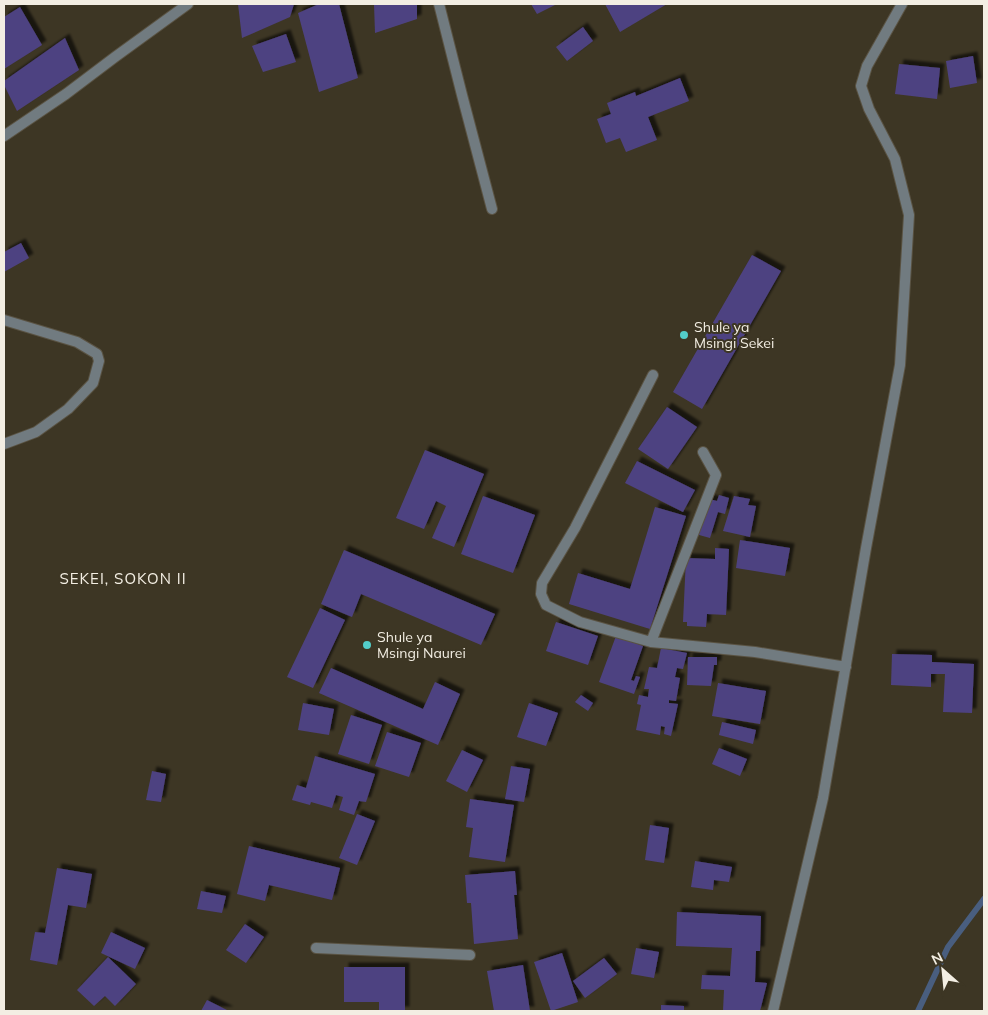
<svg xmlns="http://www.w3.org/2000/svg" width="988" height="1015" font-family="Mulish,sans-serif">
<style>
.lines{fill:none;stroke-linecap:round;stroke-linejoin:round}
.stream{stroke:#495e7f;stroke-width:6}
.building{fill:#4e4281;filter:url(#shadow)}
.street-casing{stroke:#5a5343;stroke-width:12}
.street{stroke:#717b80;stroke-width:10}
.poi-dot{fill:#53cdc9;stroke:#3d3624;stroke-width:2}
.labels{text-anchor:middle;stroke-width:4;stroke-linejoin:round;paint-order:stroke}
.poi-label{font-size:14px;fill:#f3eee3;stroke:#3d3624;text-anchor:start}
.neighbourhood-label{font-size:15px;letter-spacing:1px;fill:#f3eee3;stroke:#3d3624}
</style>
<defs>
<filter id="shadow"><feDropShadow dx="4.5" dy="-4.5" stdDeviation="1" flood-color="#0009"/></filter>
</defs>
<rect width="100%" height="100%" fill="#3d3624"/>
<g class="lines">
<path class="stream" d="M 918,1011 L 948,947 L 984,899"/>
</g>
<path class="building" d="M 238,4 L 294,4 L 290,17 L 242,38 Z
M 319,4 L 339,4 L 358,78 L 319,92 L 298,13 Z
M 374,4 L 417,4 L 417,19 L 375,33 Z
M 531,4 L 557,4 L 537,14 Z
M 605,4 L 667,4 L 620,32 Z
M 20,7 L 42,45 L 4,69 L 4,17 Z
M 583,27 L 593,41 L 567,61 L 556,47 Z
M 286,34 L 296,62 L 263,72 L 252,46 Z
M 65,38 L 79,70 L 17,111 L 4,85 L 4,81 Z
M 973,56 L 977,83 L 950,88 L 946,61 Z
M 899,64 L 940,68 L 937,99 L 895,94 Z
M 680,78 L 689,101 L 648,117 L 657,140 L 626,152 L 620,138 L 606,143 L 597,119 L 611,114 L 607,103 L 635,92 L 636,96 Z
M 21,243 L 29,258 L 4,272 L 4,252 Z
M 752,255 L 781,271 L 702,409 L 673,392 Z
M 667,407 L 697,427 L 668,469 L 638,449 Z
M 425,450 L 484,474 L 454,547 L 432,538 L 446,506 L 436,501 L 424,529 L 396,518 Z
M 637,461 L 695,490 L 683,512 L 625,483 Z
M 719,495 L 729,498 L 725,514 L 718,512 L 710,538 L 692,533 L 702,497 L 717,501 Z
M 483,496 L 535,515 L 513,573 L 461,554 Z
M 734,496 L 750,499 L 748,505 L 756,506 L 750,537 L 723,531 Z
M 655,507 L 686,516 L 650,629 L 569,604 L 578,573 L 630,589 Z
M 740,540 L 790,548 L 785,576 L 736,568 Z
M 715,548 L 729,549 L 726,615 L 707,614 L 706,627 L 687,626 L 687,622 L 683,622 L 686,558 L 715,559 Z
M 344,550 L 495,614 L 481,645 L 361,594 L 352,617 L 321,604 Z
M 320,608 L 345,620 L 313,688 L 287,677 Z
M 556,622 L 598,636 L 588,665 L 546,651 Z
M 616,636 L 643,646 L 631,680 L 634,681 L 636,676 L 640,677 L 634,694 L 599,682 Z
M 661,648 L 687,653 L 683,669 L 677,668 L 675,677 L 680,678 L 676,701 L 669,700 L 669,703 L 678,704 L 671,736 L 664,734 L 665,727 L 661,726 L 660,735 L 636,730 L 641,705 L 637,704 L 639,695 L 648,697 L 649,689 L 644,689 L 649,667 L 657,668 Z
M 892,654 L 932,655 L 932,662 L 974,664 L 972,713 L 943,712 L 945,674 L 931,674 L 931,687 L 891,685 Z
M 688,657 L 717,657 L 717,665 L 714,665 L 711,686 L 687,685 Z
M 331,668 L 423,709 L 435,682 L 460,694 L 438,745 L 319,693 Z
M 718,683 L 766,691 L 760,724 L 712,716 Z
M 581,695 L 593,703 L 588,711 L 575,702 Z
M 303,703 L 334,709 L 329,735 L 298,730 Z
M 529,703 L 558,713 L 546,746 L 517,737 Z
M 351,715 L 382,725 L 369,764 L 338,754 Z
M 722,722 L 756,730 L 753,744 L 719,735 Z
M 387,732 L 421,743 L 409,777 L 375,766 Z
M 719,748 L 747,759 L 740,776 L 712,764 Z
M 462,750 L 483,760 L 467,792 L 446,781 Z
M 315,756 L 375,774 L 366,802 L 359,801 L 354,815 L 339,810 L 343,797 L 336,795 L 332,808 L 311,802 L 310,805 L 292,800 L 297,785 L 306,788 Z
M 511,766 L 530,769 L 524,802 L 505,799 Z
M 152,771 L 166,774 L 161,802 L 146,800 Z
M 470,799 L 514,805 L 505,862 L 469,857 L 473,828 L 466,827 Z
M 357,814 L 375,821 L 357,865 L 339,858 Z
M 650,825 L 669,828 L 664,863 L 645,860 Z
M 249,846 L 340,868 L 332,900 L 269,885 L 265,901 L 237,894 Z
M 695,861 L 732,867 L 729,882 L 714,880 L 713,890 L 691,887 Z
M 57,868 L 92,874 L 86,908 L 68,905 L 57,965 L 30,960 L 35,932 L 45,933 Z
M 515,871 L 517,895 L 514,895 L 518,939 L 474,944 L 471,903 L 467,903 L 465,875 Z
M 201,891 L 226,896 L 222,913 L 197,909 Z
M 677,912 L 761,916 L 760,951 L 756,951 L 755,982 L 767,983 L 760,1011 L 723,1011 L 724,990 L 701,989 L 702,975 L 730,976 L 732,948 L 676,946 Z
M 245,924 L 264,937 L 246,963 L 226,950 Z
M 111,932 L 145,948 L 135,969 L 101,953 Z
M 636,948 L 659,952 L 654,978 L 631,974 Z
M 562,953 L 578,1002 L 551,1011 L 534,962 Z
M 108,957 L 136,984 L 115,1006 L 105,996 L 94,1006 L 77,990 Z
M 604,958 L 617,974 L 585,998 L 573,981 Z
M 523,965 L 530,1011 L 494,1011 L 487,971 Z
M 344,967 L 405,967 L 405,1011 L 379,1011 L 379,1002 L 344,1002 Z
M 207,1000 L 229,1011 L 201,1011 Z
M 661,1005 L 684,1006 L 684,1011 L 661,1011 Z"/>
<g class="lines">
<defs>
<path id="street" d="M 439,4 L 462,95 L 492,209
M 4,136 L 66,94 L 115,57 L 188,4
M 4,320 L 77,342 L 97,354 L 99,361 L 93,383 L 68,409 L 36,432 L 4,444
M 653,375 L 575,528 L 542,583 L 541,594 L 546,605 L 580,622 L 651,642 L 755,652 L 846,667
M 651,642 L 716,475 L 703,452
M 316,948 L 470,955
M 773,1011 L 823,798 L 866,548 L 900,365 L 909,215 L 895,159 L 869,109 L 861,86 L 867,66 L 902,4"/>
</defs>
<use href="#street" class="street-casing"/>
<use href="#street" class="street"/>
</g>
<g class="poi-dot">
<circle cx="684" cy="335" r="5"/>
<circle cx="367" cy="645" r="5"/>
</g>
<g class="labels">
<g class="poi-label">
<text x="694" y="332">Shule ya<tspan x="694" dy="16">Msingi Sekei</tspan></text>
<text x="377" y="642">Shule ya<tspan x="377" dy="16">Msingi Naurei</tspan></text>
</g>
<g class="neighbourhood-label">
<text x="123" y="584">SEKEI, SOKON II</text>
</g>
</g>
<rect width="988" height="1015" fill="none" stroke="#f3eee3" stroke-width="10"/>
<g transform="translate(943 970) rotate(333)" stroke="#3d3624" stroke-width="4" paint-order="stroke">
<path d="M0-4L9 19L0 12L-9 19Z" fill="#f3eee3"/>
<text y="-8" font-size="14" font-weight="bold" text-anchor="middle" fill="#f3eee3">N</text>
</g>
</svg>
